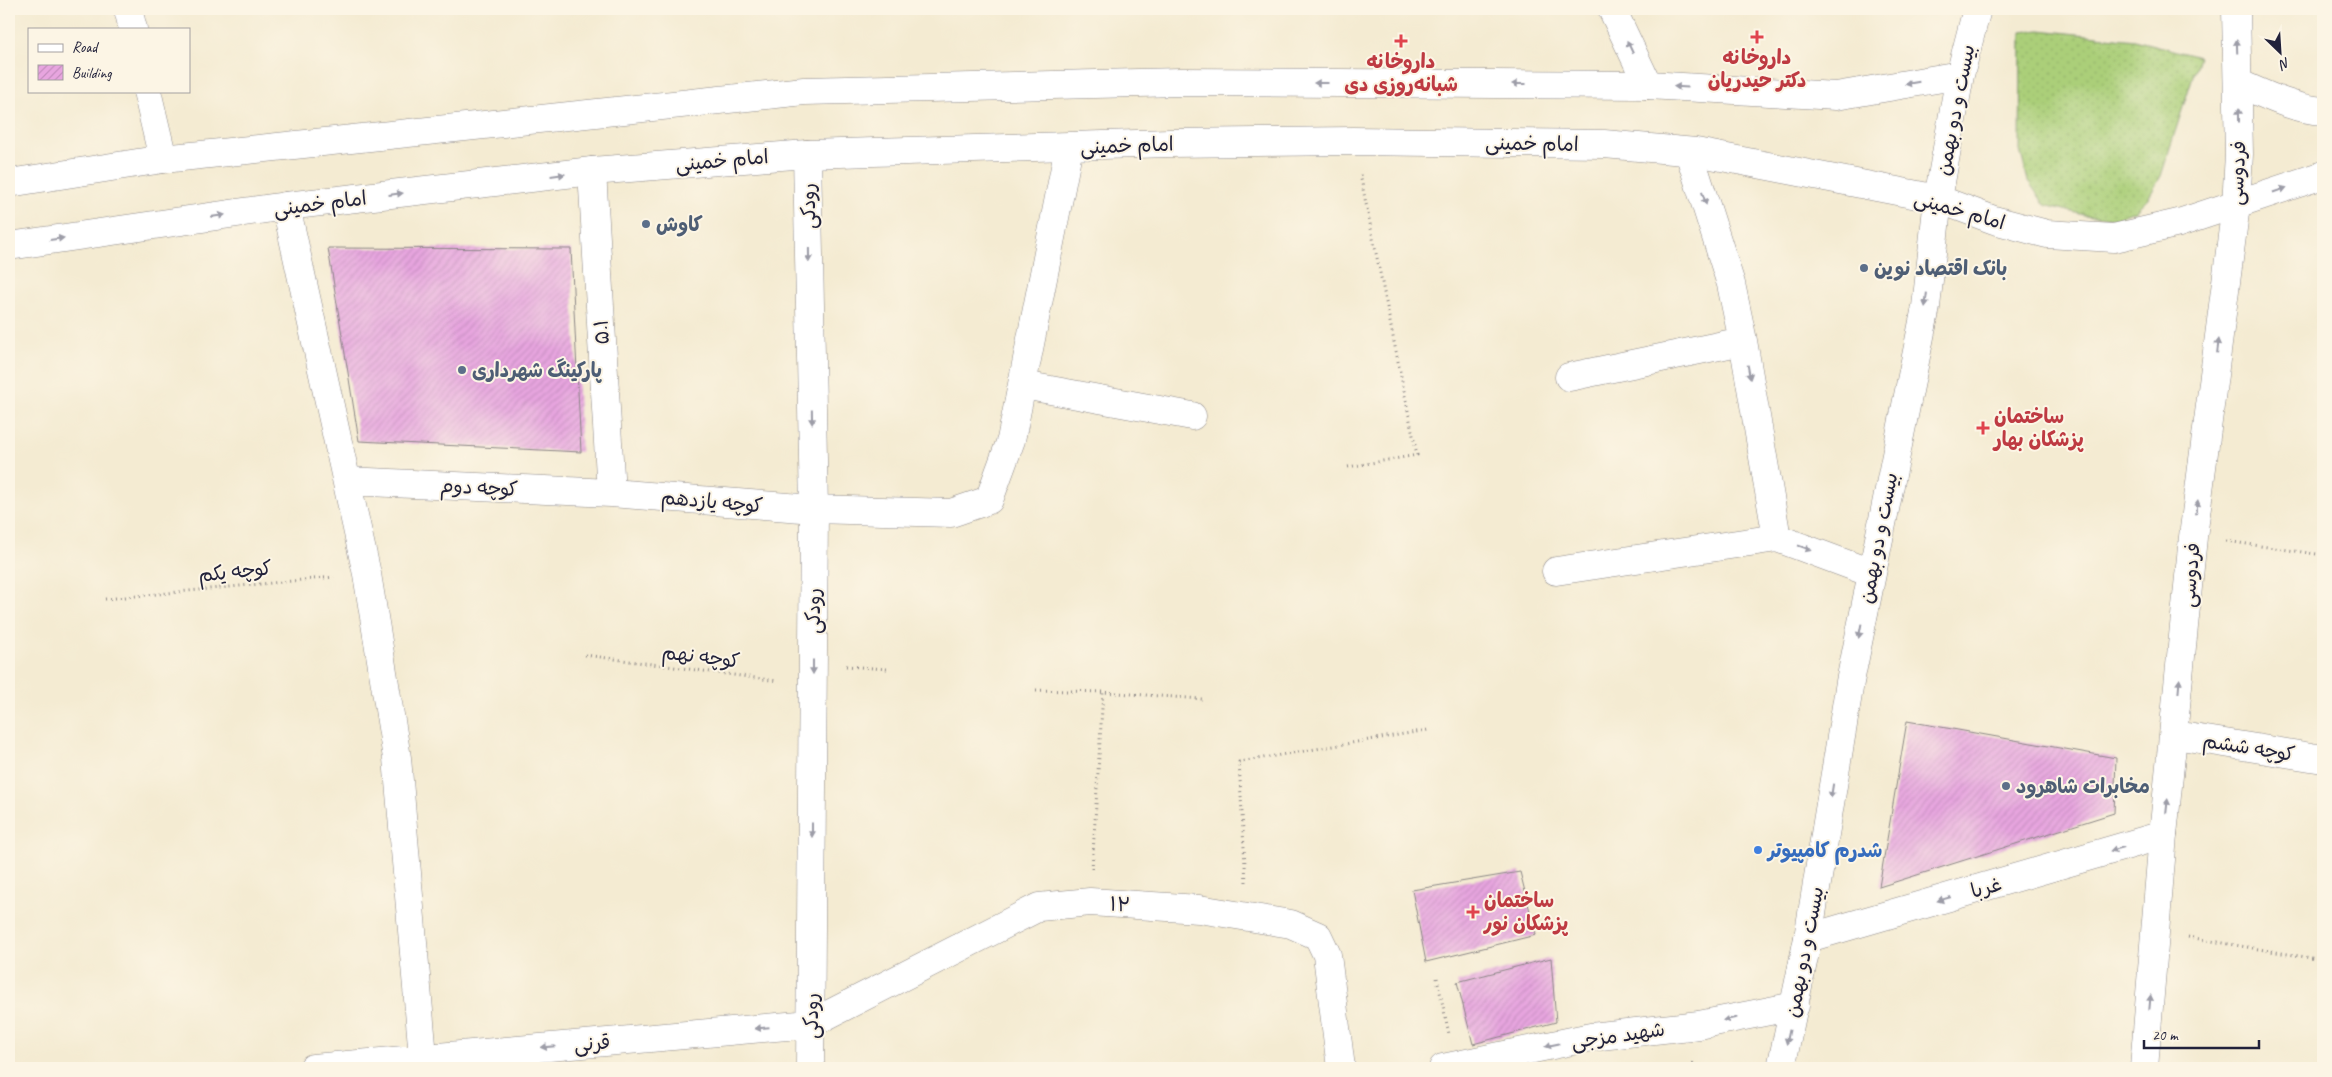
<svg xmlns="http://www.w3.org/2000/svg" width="2332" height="1077" font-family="Caveat,'Playpen Sans Arabic',sans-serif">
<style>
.grass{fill:url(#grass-dots);stroke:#66785a}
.building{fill:url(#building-hatch)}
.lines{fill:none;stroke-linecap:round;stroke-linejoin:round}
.minor-casing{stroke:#8b8686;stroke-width:29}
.major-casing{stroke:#8b8686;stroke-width:29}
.path{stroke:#8b8686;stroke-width:3;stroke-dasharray:1 4;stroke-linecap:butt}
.minor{stroke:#fff;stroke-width:28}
.major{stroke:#fff;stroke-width:28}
.oneway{fill:#9c9ca7}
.health-dot{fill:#e0444e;stroke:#fcf5e5;stroke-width:2}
.service-dot{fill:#5c6f8a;stroke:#fcf5e5;stroke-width:2}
.shop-dot{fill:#3f7fe0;stroke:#fcf5e5;stroke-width:2}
.labels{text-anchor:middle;stroke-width:4;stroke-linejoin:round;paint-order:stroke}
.health-label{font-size:20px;font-weight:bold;fill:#be3a42;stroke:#fcf5e5}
.street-label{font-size:20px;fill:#22223b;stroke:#fcf5e5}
.service-label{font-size:20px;font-weight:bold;fill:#4e5e75;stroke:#fcf5e5;text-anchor:start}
.shop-label{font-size:20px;font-weight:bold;fill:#366cbe;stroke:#fcf5e5;text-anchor:start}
</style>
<defs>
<pattern id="grass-dots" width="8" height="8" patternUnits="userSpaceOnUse" patternTransform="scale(1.25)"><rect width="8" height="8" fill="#abcf79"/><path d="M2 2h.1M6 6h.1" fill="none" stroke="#93b16a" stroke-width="1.8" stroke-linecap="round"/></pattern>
<pattern id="building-hatch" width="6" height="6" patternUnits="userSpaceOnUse" patternTransform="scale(1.25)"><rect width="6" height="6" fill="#e7a5df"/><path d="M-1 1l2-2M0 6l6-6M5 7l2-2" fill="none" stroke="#c68ec0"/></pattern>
</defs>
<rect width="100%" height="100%" fill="#fcf5e5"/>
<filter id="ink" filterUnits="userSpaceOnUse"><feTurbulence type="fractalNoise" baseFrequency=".02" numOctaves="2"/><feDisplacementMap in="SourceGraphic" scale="10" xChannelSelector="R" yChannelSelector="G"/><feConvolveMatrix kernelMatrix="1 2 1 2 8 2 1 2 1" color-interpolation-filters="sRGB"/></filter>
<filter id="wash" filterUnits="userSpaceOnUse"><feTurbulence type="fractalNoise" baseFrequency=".0096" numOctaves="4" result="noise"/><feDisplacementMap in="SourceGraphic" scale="20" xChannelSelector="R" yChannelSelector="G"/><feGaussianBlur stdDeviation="1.12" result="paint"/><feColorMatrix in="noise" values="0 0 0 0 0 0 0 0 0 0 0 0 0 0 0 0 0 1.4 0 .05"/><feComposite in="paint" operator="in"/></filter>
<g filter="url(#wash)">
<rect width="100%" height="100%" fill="#f4ebd2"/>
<path class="grass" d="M 2040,30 L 2135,40 L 2199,57 L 2161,176 L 2149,197 L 2135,211 L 2115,218 L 2084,215 L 2045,205 L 2028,181 L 2020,150 L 2021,32 Z"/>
<g id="blocks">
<path class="building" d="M 328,248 L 571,249 L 581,452 L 359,441 Z
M 1907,721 L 2116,758 L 2114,813 L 1879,887 Z
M 1520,872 L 1536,935 L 1426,962 L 1412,890 Z
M 1551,958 L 1556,1022 L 1473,1044 L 1457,982 Z"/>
</g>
</g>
<g filter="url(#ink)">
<use href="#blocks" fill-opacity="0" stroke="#8b8686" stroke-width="1"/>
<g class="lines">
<defs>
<path id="minor" d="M 128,9 L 133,29
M 1612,9 L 1648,85
M 147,91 L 163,159
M 1689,152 L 1731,284 L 1743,341 L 1777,538 L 1871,573
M 807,154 L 814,509 L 810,1068
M 592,171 L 611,493
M 286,206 L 367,574 L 397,758 L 424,1068
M 1569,377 L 1743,341
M 1023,385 L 1192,416
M 347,481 L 611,493 L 814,509 L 951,513 L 989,500 L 1011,440 L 1069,147
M 1556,571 L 1777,538
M 2175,735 L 2323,759
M 1808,938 L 2163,835
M 313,1068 L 810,1024 L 1039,907 L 1090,902 L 1199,909 L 1291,924 L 1318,936 L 1327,955 L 1341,1068
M 1443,1068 L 1591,1037 L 1699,1025 L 1795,1006"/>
<path id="major" d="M 2238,83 C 2265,95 2294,109 2323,111
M 9,183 L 163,159 L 804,91 L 1181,82 L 1648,85 L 1836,96 L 1960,75
M 9,246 L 286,206 L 592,171 L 807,154 L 1170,143 L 1353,141 L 1604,144 L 1696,152 L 1938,199 L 1994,220 L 2047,234 L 2114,238 L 2179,223 L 2323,175
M 1781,1068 L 1808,938 L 1850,682 L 1926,307 L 1938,199 L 1960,75 L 1977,9
M 2144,1068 L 2163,835 L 2193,537 L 2236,205 L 2239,154 L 2236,9"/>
</defs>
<use href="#minor" class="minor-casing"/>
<use href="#major" class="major-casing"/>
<path class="path" d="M 1348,467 L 1417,455 L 1360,174
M 2226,541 L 2323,555
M 105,599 L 334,577
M 585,655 L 778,681
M 846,666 L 887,669
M 1036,690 L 1103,692 L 1202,699
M 1092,869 L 1103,692
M 1246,882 L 1239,762 L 1428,730
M 2188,937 L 2323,960
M 1437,978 L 1449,1034
M 1692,1068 L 1693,1059
M 2320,1068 L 2323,1037"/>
<use href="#minor" class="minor"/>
<use href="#major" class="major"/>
</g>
<defs><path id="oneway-solid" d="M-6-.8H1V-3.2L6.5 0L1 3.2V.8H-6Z" transform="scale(1.25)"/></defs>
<g class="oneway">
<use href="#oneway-solid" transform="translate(2237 46) rotate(-92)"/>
<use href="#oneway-solid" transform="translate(1630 47) rotate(-115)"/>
<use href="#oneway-solid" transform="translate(1321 83) rotate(-180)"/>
<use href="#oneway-solid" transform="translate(1912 83) rotate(170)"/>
<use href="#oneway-solid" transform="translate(1519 84) rotate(-180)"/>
<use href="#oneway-solid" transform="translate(1681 87) rotate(-177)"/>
<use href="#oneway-solid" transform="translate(2239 115) rotate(-90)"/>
<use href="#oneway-solid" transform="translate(558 175) rotate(-7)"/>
<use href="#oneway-solid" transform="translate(2280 190) rotate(-19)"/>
<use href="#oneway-solid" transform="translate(396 194) rotate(-7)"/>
<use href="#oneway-solid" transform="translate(1704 198) rotate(72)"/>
<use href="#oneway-solid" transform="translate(218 216) rotate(-8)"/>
<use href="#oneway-solid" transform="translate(57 239) rotate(-8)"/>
<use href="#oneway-solid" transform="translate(809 255) rotate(89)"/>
<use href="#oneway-solid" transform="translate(1926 300) rotate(97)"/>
<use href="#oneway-solid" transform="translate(2218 346) rotate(-83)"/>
<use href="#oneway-solid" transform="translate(1749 372) rotate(80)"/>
<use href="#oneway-solid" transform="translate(812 417) rotate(89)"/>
<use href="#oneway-solid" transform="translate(2197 507) rotate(-83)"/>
<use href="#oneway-solid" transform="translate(1805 548) rotate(20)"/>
<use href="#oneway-solid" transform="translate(1860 631) rotate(101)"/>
<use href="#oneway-solid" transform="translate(813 667) rotate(90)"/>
<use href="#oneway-solid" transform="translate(2179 686) rotate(-85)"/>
<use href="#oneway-solid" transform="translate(1832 791) rotate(99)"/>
<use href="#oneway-solid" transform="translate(2167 806) rotate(-84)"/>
<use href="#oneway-solid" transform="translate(812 830) rotate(90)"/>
<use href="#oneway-solid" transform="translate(2117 849) rotate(164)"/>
<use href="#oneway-solid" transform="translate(1944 899) rotate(164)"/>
<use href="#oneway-solid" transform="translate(2150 1002) rotate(-85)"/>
<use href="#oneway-solid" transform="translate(1730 1019) rotate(169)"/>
<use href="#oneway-solid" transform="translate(762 1028) rotate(175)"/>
<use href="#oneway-solid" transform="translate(1788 1037) rotate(102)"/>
<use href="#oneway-solid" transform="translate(1552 1045) rotate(168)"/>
<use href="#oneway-solid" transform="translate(548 1047) rotate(175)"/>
</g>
</g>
<g class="health-dot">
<path d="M1754.5 29.5h5v5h5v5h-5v5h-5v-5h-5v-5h5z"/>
<path d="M1398.5 33.5h5v5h5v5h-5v5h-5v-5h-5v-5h5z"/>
<path d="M1980.5 420.5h5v5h5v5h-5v5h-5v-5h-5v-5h5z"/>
<path d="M1470.5 904.5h5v5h5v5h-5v5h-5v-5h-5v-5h5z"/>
</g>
<g class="service-dot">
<circle cx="646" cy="224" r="5"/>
<circle cx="1864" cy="268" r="5"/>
<circle cx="462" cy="370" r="5"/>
<circle cx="2006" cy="786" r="5"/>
</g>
<circle class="shop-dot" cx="1758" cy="850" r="5"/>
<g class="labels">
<g class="health-label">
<text x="1757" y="64">داروخانه<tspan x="1757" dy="23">دکتر حیدریان</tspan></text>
<text x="1401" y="68">داروخانه<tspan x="1401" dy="23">شبانه‌روزی دی</tspan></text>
<text x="1994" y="423" text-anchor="start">ساختمان<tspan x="1994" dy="23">پزشکان بهار</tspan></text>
<text x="1484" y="907" text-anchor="start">ساختمان<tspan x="1484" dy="23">پزشکان نور</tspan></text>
</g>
<g class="street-label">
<text transform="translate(1955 110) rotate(-79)" y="7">بیست و دو بهمن</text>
<text transform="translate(1532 143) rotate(1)" y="7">امام خمینی</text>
<text transform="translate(1127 145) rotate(-2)" y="7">امام خمینی</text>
<text transform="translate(722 160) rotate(-5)" y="7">امام خمینی</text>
<text transform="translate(2237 173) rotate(-87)" y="7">فردوسی</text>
<text transform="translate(320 203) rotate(-7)" y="7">امام خمینی</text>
<text transform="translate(808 206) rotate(-91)" y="7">رودکی</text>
<text transform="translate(1960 210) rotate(16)" y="7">امام خمینی</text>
<text transform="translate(601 332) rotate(-93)" y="7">۵.۱</text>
<text transform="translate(479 487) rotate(3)" y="7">کوچه دوم</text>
<text transform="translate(712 501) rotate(5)" y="7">کوچه یازدهم</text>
<text transform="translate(1878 538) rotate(-79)" y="7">بیست و دو بهمن</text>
<text transform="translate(235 571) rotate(-6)" y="7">کوچه یکم</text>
<text transform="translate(2190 575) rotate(-85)" y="7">فردوسی</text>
<text transform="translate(813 611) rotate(-90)" y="7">رودکی</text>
<text transform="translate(701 656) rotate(7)" y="7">کوچه نهم</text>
<text transform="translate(2249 747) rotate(9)" y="7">کوچه ششم</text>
<text transform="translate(1986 887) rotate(-16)" y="7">غربا</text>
<text transform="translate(1120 904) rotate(4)" y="7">۱۲</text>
<text transform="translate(1804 952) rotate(-79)" y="7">بیست و دو بهمن</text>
<text transform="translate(811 1016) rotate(-90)" y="7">رودکی</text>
<text transform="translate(1618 1035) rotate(-8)" y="7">شهید مزجی</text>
<text transform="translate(592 1043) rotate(-5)" y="7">قرنی</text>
</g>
<g class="service-label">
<text x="656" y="231">کاوش</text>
<text x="1874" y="275">بانک اقتصاد نوین</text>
<text x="472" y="377">پارکینگ شهرداری</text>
<text x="2016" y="793">مخابرات شاهرود</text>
</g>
<g class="shop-label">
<text x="1768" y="857">شدرم کامپیوتر</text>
</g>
</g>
<rect width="2332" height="1077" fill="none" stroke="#fcf5e5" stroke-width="30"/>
<rect x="28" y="28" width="162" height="65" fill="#fcf5e5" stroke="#a5a1a1"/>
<rect x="38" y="44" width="25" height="8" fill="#ffffff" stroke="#a5a1a1"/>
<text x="72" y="52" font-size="15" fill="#22223b">Road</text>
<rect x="38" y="65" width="25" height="15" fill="url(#building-hatch)" stroke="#a5a1a1"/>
<text x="72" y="78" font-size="15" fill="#22223b">Building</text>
<g transform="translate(2280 52) rotate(155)" stroke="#fcf5e5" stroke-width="4" paint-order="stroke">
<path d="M0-4L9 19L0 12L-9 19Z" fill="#22223b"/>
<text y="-8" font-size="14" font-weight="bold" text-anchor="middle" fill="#22223b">N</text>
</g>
<path d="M2144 1040v8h115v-8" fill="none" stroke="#22223b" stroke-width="2.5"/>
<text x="2152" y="1040" font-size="15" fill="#22223b" stroke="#fcf5e5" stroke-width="4" paint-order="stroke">20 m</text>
</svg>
